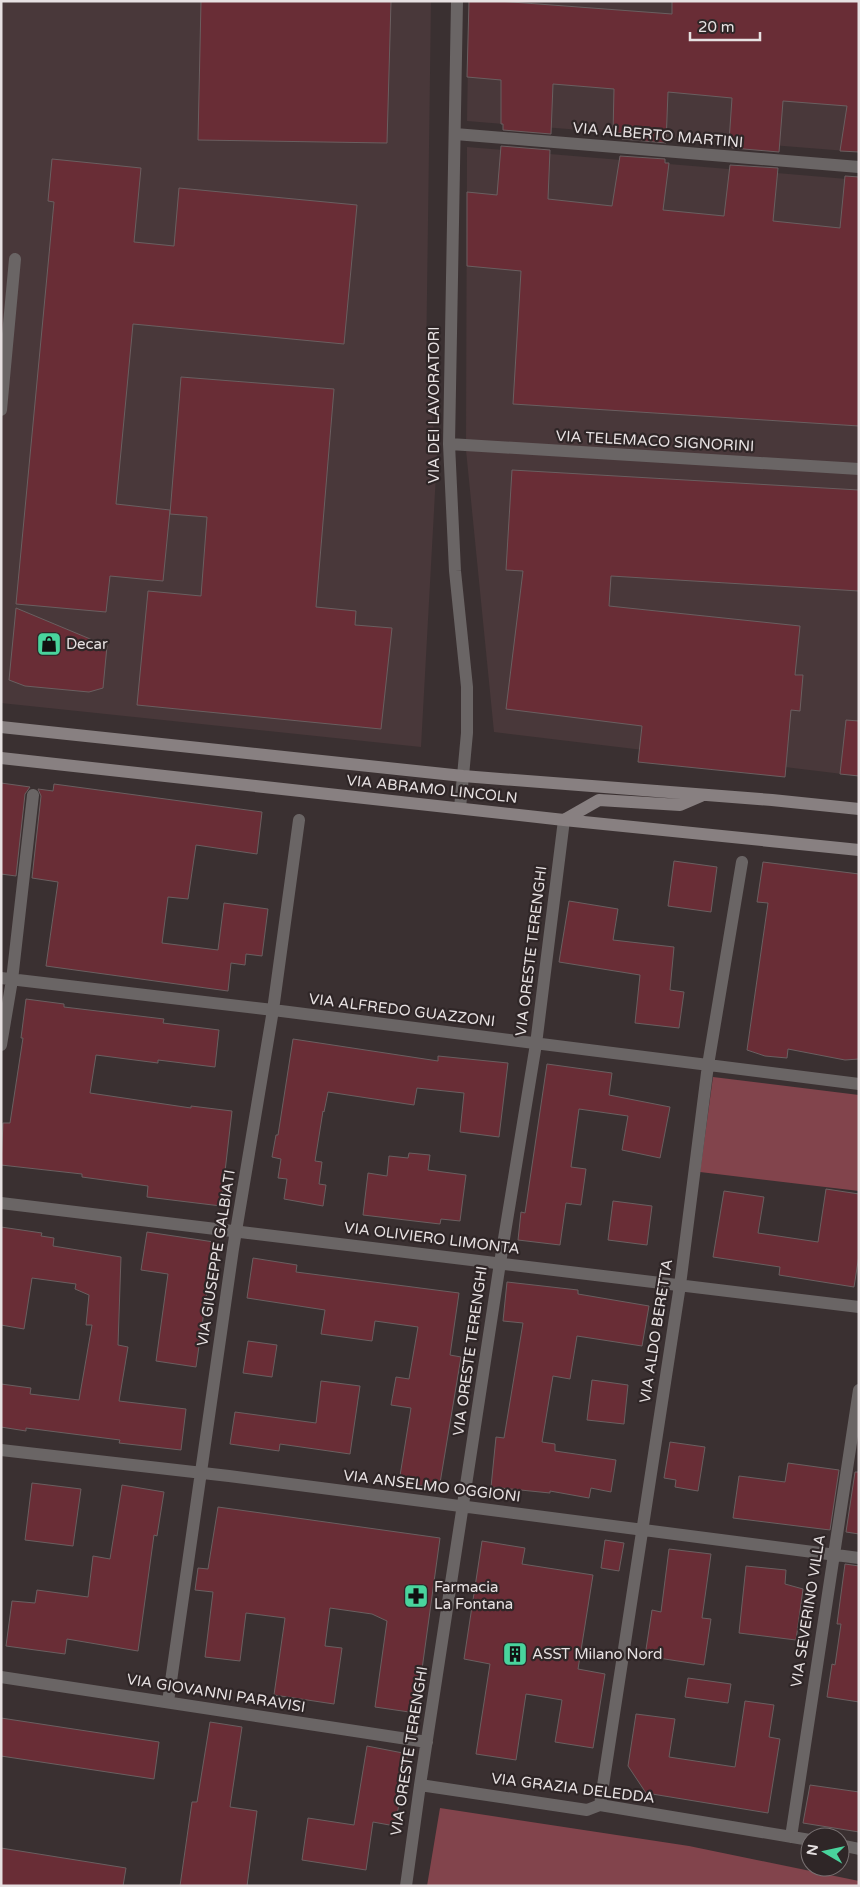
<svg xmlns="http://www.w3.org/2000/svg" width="860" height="1887" font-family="'Varela Round',sans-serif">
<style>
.built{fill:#49383a}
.green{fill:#82444c}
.building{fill:#692d36;stroke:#6a5f60}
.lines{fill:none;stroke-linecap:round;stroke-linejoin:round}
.lane{stroke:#6a6565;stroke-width:12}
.street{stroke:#6a6565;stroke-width:12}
.secondary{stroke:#888081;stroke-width:12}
.labels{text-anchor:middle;stroke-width:4.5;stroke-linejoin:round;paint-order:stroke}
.street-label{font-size:15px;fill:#e7e1e2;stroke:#2f2627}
.poi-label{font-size:15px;fill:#e7e1e2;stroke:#2f2627;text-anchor:start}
</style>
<rect width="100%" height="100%" fill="#3a3031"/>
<path class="built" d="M 1,1 L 431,1 L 426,368 L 437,456 L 421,747 L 1,703 Z
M 469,1 L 859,1 L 859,152 L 467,121 Z
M 467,147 L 859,180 L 859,776 L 494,732 L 466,450 Z"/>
<path class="green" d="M 713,1077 L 859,1095 L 859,1191 L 700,1172 Z
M 440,1808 L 689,1846 L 859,1881 L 859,1886 L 427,1886 Z"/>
<path class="building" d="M 201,1 L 391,1 L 387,143 L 198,140 Z
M 469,1 L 498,1 L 672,14 L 672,1 L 859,1 L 859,152 L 840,151 L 847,106 L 783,101 L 779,152 L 732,148 L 732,142 L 729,142 L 732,98 L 668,92 L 666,143 L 622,139 L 623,133 L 613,133 L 614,89 L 553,84 L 551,134 L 503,130 L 503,124 L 501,124 L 501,80 L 467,77 Z
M 501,146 L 550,150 L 548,199 L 612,206 L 620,156 L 665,159 L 665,163 L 669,163 L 663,210 L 724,216 L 730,165 L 778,168 L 773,221 L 840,228 L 845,176 L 859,177 L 859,426 L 513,404 L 521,271 L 467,266 L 467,192 L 497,195 Z
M 52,159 L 141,168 L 134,242 L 174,246 L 179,188 L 357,205 L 344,344 L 133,324 L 116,504 L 170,510 L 163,581 L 110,576 L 106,612 L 16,604 L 54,202 L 48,201 Z
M 181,377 L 334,389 L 316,607 L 356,611 L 355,625 L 392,628 L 381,729 L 137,705 L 148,591 L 201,596 L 207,517 L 170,514 Z
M 512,470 L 859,490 L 859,591 L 611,576 L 609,606 L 800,626 L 795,675 L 803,675 L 800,711 L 791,710 L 785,777 L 638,762 L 642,726 L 506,709 L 523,571 L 506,570 Z
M 16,608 L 107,646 L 103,688 L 89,692 L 25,686 L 9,680 Z
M 846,720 L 859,721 L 859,776 L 840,774 Z
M 1,783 L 30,787 L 25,794 L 16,876 L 1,874 Z
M 54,784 L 262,812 L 257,854 L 196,845 L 188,899 L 168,897 L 162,943 L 218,950 L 224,903 L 268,909 L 262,956 L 246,954 L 245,965 L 231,963 L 228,991 L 46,966 L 58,882 L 32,878 L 41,796 L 38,789 L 53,791 Z
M 674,861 L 717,867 L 711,912 L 668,906 Z
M 763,862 L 859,874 L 859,1059 L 845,1060 L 788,1049 L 787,1058 L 765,1056 L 747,1050 L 768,903 L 757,902 Z
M 569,901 L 618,909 L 613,940 L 674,947 L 670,990 L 684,992 L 679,1028 L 635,1023 L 640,975 L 559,962 Z
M 26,999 L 64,1004 L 64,1007 L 164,1019 L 163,1023 L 219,1030 L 215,1067 L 158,1060 L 158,1063 L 96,1055 L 90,1093 L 191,1108 L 191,1106 L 232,1111 L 221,1206 L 147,1197 L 148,1186 L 82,1177 L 82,1174 L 1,1165 L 3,1123 L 10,1123 L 23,1038 L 21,1038 Z
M 293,1039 L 438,1061 L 438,1056 L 508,1063 L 499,1137 L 460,1132 L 464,1093 L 417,1088 L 414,1105 L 328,1092 L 324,1112 L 323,1111 L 315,1161 L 322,1162 L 319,1184 L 326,1185 L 323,1206 L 284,1199 L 287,1179 L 278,1178 L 281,1159 L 272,1157 L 276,1135 L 278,1135 Z
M 547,1064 L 612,1073 L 609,1095 L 670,1107 L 660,1158 L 622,1150 L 628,1116 L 579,1109 L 571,1167 L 586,1169 L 581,1205 L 566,1203 L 560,1245 L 518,1240 L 521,1212 L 525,1213 Z
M 409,1153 L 430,1155 L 428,1170 L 466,1175 L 460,1221 L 441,1219 L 440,1224 L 363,1215 L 368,1173 L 387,1176 L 389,1156 L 408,1158 Z
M 826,1189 L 859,1194 L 859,1255 L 854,1287 L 779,1275 L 780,1267 L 713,1257 L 724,1191 L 764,1197 L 758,1233 L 818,1242 Z
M 613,1201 L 652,1206 L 647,1245 L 608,1240 Z
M 1,1227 L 42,1233 L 41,1236 L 54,1238 L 53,1246 L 121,1257 L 118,1345 L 128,1347 L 119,1401 L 186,1409 L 181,1450 L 119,1443 L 120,1440 L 26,1428 L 26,1431 L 1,1427 L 1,1384 L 31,1388 L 30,1394 L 79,1400 L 92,1325 L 86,1325 L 89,1295 L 75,1289 L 76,1284 L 32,1278 L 24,1329 L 1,1325 Z
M 147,1232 L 214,1242 L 196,1367 L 156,1361 L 168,1274 L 141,1270 Z
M 253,1258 L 297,1265 L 296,1272 L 459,1293 L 450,1355 L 461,1357 L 439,1489 L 399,1482 L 411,1408 L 391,1405 L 396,1377 L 409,1379 L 418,1327 L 375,1321 L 372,1341 L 321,1334 L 325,1310 L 247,1298 Z
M 507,1282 L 578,1290 L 578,1294 L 649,1306 L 642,1346 L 577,1336 L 570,1379 L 553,1376 L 542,1442 L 555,1444 L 555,1451 L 616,1460 L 611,1492 L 591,1488 L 589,1498 L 550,1491 L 550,1493 L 491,1487 L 496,1437 L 504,1438 L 523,1323 L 503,1321 Z
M 248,1341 L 277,1345 L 272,1377 L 243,1373 Z
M 592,1380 L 628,1385 L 624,1424 L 587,1420 Z
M 321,1381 L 360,1386 L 350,1454 L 280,1444 L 279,1451 L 230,1444 L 235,1412 L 316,1423 Z
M 670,1442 L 705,1447 L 698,1491 L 675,1487 L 676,1480 L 664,1478 Z
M 788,1463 L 839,1470 L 830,1530 L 733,1518 L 739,1476 L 785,1482 Z
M 855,1472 L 859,1472 L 859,1534 L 846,1532 Z
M 32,1483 L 81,1489 L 73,1546 L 25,1540 Z
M 122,1485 L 164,1492 L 157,1536 L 154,1535 L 138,1651 L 67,1639 L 65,1654 L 6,1646 L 12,1601 L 35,1603 L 37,1590 L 88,1597 L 93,1556 L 110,1559 Z
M 218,1507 L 440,1538 L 416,1713 L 375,1707 L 387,1621 L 372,1614 L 330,1608 L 325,1646 L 342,1648 L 334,1704 L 274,1695 L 285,1618 L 246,1613 L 240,1661 L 205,1657 L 213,1592 L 195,1590 L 198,1568 L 208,1569 Z
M 605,1540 L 624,1543 L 619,1571 L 601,1568 Z
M 482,1541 L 525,1548 L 522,1564 L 593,1575 L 578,1669 L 605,1674 L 593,1748 L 555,1742 L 562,1700 L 526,1694 L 516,1760 L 476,1754 L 490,1664 L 464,1659 Z
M 669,1549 L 711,1554 L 702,1618 L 711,1619 L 704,1665 L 645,1656 L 652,1610 L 661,1612 Z
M 845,1564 L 859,1566 L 859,1702 L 827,1697 L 832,1664 L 835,1665 L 841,1624 L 837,1624 Z
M 746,1566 L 786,1570 L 785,1584 L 803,1589 L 796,1640 L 739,1633 Z
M 688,1678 L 731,1684 L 728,1703 L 685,1697 Z
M 745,1701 L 774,1705 L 769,1737 L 780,1739 L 768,1813 L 646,1793 L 628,1766 L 636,1714 L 675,1719 L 669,1757 L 735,1767 Z
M 1,1718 L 159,1742 L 154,1779 L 1,1756 Z
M 210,1722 L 242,1727 L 230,1807 L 257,1811 L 247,1886 L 180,1886 L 192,1802 L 197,1802 Z
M 367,1746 L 408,1754 L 395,1826 L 373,1822 L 366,1870 L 302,1860 L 308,1818 L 354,1825 Z
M 810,1785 L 859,1792 L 859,1832 L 803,1823 Z
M 1,1848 L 126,1868 L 123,1886 L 1,1886 Z"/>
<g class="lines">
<path class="lane" d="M 1,410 L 15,259"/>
<path class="street" d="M 457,1 L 449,444 L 455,571 L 467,687 L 467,733 L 460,808
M 455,134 L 859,167
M 449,444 L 859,469
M 1,978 L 273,1010 L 859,1084
M 1,1045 L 12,980 L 33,795
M 1,1203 L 859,1307
M 1,1450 L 229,1476 L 859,1558
M 1,1677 L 427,1742
M 168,1702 L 233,1249 L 273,1010 L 299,820
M 420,1785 L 587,1810 L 600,1805 L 810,1840
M 600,1805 L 680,1285 L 708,1065 L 742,862
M 791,1837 L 859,1390
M 840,1845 L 859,1849
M 406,1886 L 420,1785 L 500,1263 L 536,1044 L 564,820"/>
<path class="secondary" d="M 1,727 L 463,776 L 772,800 L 859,809
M 1,758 L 564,820 L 859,850
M 564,820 L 599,800 L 680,805 L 701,796"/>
</g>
<defs>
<symbol id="shop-square" viewBox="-11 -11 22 22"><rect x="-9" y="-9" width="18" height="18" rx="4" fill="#49d49d" stroke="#2f2627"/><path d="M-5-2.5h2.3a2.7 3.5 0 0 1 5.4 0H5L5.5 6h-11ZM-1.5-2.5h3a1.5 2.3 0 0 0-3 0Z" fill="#111"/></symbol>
<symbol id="pharmacy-square" viewBox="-11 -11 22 22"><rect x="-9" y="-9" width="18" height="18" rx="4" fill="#49d49d" stroke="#2f2627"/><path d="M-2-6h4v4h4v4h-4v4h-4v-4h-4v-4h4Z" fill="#111"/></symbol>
<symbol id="building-square" viewBox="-11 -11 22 22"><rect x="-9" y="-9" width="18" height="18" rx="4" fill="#49d49d" stroke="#2f2627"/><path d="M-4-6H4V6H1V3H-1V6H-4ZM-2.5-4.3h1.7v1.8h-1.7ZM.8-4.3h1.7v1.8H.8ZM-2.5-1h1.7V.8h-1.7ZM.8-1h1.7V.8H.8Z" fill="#111"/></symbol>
</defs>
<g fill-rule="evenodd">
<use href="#shop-square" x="35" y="630" width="28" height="28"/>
<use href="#pharmacy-square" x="402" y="1582" width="28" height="28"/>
<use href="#building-square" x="501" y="1640" width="28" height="28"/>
</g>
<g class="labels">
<g class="street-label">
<text transform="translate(658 135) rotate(5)" y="5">VIA ALBERTO MARTINI</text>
<text transform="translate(434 405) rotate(-90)" y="5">VIA DEI LAVORATORI</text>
<text transform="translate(655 441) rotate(3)" y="5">VIA TELEMACO SIGNORINI</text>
<text transform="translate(432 789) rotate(6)" y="5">VIA ABRAMO LINCOLN</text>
<text transform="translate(531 951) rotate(-83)" y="5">VIA ORESTE TERENGHI</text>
<text transform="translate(402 1010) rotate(7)" y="5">VIA ALFREDO GUAZZONI</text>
<text transform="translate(432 1238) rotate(7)" y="5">VIA OLIVIERO LIMONTA</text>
<text transform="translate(216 1258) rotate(-81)" y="5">VIA GIUSEPPE GALBIATI</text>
<text transform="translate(656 1331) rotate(-81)" y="5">VIA ALDO BERETTA</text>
<text transform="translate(470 1351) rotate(-82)" y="5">VIA ORESTE TERENGHI</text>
<text transform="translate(432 1486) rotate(7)" y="5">VIA ANSELMO OGGIONI</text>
<text transform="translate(808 1611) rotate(-81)" y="5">VIA SEVERINO VILLA</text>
<text transform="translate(216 1693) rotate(9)" y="5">VIA GIOVANNI PARAVISI</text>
<text transform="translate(409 1751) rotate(-81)" y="5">VIA ORESTE TERENGHI</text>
<text transform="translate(573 1788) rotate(7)" y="5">VIA GRAZIA DELEDDA</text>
</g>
<g class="poi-label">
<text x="66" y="649">Decar</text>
<text x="434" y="1592">Farmacia<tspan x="434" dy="17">La Fontana</tspan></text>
<text x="532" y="1659">ASST Milano Nord</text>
</g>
</g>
<rect width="860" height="1887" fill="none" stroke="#e7e1e2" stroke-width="5"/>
<g transform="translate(825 1852) rotate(279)"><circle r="24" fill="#2f2627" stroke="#797172"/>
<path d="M0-4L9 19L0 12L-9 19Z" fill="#49d49d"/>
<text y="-8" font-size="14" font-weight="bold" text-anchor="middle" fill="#e7e1e2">N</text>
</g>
<path d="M690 32v8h70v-8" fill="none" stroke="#e7e1e2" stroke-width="2.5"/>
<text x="698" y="32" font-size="15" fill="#e7e1e2" stroke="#2f2627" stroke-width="4" paint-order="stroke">20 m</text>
</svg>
